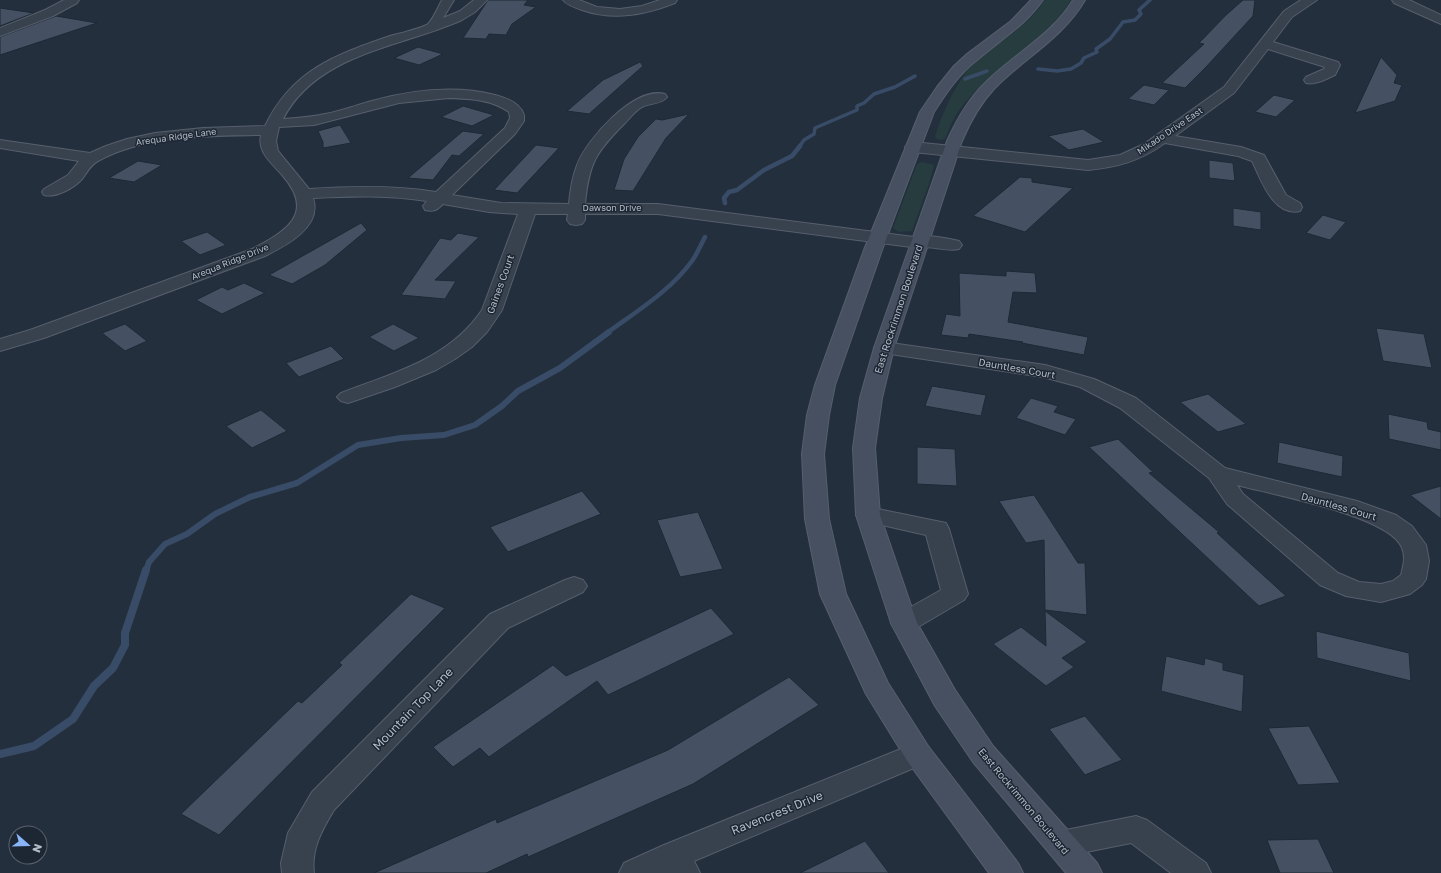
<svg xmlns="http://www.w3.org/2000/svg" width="1441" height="873" font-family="'Golos Text',sans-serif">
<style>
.green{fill:#263c3f}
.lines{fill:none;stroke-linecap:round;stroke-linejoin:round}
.stream-far3{stroke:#394c67;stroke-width:3.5}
.stream-far2{stroke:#394c67;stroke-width:4.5}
.stream-far1{stroke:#394c67;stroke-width:6}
.stream{stroke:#394c67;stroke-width:8}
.building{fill:#455162;stroke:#1f2835}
.minor-casing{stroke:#565f6c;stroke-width:2}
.secondary-casing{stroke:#565f6c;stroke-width:2}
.minor{fill:#38414e;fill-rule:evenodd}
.secondary{fill:#465061;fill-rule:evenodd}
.labels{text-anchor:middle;stroke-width:3;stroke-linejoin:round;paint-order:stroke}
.far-street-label{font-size:9px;fill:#b4bcc9;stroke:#1d2633}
.street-label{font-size:10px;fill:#b4bcc9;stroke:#1d2633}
.near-street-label{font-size:12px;fill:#b4bcc9;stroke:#1d2633}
</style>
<rect width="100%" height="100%" fill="#242f3e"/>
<path class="green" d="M 1045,0 L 1071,0 C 1045,43 995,65 964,104 C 955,114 950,127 945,139 L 940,140 L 935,138 C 939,119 958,79 972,65 C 996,43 1028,27 1045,0 Z
M 922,162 L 934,165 L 929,184 L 912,231 L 899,232 L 893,228 L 917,164 Z"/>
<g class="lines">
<path class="stream-far3" d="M 1038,69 L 1057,71 L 1071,69 L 1081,63 L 1084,58 L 1097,52 L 1096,49 L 1110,39 L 1123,22 L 1135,20 L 1141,14 L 1139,10 L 1150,0
M 965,79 L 987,71
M 799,147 L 804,140 L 814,134 L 815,128 L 857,110 L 857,106 L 864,103 L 874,94 L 895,87 L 915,76"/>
<path class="stream-far2" d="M 725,203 L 724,198 L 729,192 L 737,190 L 764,170 L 792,156 L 800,146
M 607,333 C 637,311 670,291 692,261 C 697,254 701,245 705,237"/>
<path class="stream-far1" d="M 146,571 L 149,562 L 165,544 L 187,534 L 215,514 L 250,497 L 297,483 L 358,445 L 401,438 L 444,435 L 475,425 L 502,406 L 518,391 L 560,368 L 609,332"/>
<path class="stream" d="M 0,754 L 34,746 L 73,719 L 94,686 L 113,668 L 125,645 L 125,633 L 146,570"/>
</g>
<path class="building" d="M 488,0 L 528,0 L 524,5 L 536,7 L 512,24 L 506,35 L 489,34 L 486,39 L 463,38 Z
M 1243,0 L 1255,0 L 1253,16 L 1206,67 L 1185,88 L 1162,83 L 1204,44 L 1199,43 L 1226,15 Z
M 0,8 L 34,13 L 0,26 Z
M 56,16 L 97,23 L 0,55 L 0,37 Z
M 418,47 L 443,54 L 419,65 L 394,58 Z
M 1381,57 L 1397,75 L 1394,83 L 1402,85 L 1395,101 L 1355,113 Z
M 640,62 L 643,66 L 589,114 L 567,111 L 603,80 Z
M 1144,85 L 1169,90 L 1154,105 L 1128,99 Z
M 1274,95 L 1295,100 L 1276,117 L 1255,112 Z
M 463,106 L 494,115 L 472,126 L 441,117 Z
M 689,114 L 666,138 L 633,191 L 614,190 L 624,159 L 638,137 L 656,119 L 662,120 Z
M 340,125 L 351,143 L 323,148 L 323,142 L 318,131 Z
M 1083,129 L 1104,142 L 1069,150 L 1048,136 Z
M 463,131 L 484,134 L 459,156 L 452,155 L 433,180 L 408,178 Z
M 536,145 L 559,148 L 517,193 L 494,190 Z
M 1209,160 L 1233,163 L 1235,181 L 1209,178 Z
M 138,161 L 162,165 L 134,182 L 109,178 Z
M 1020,177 L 1032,178 L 1032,182 L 1073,188 L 1025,232 L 973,216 Z
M 1233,208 L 1261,212 L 1261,230 L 1233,226 Z
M 1323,215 L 1346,222 L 1330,240 L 1306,233 Z
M 361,223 L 367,230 L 325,265 L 292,284 L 269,275 Z
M 207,232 L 226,245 L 200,255 L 181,241 Z
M 458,233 L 479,237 L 435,280 L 456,281 L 445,299 L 401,295 L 440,238 L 451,240 Z
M 1006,271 L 1035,273 L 1037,293 L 1013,292 L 1008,322 L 1088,337 L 1084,355 L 1022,343 L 1023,342 L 969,334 L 968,338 L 941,335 L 946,314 L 960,316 L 959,273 L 1006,276 Z
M 244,283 L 265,293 L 222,314 L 196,300 L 222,287 L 228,290 Z
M 125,324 L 147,341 L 125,351 L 102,333 Z
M 393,324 L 419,338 L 394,351 L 369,337 Z
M 1376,328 L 1424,334 L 1432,368 L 1383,361 Z
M 331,346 L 344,359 L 299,377 L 286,363 Z
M 932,386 L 986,395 L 981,416 L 925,406 Z
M 1208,394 L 1246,424 L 1218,432 L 1180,402 Z
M 1031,398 L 1058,406 L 1054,412 L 1076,419 L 1065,435 L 1016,418 Z
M 261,410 L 287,431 L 252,448 L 226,426 Z
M 1388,414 L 1427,422 L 1428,429 L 1441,432 L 1441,450 L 1389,439 Z
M 1118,439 L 1153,472 L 1149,473 L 1219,532 L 1217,533 L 1286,596 L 1259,606 L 1089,447 Z
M 1279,442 L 1343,456 L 1342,477 L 1277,463 Z
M 917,447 L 955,449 L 957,486 L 917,484 Z
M 1441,486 L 1441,519 L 1410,495 Z
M 582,491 L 601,514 L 508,552 L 490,527 Z
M 1034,495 L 1078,563 L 1085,563 L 1087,615 L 1045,610 L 1044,540 L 1026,543 L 999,501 Z
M 698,512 L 723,569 L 680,577 L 657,520 Z
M 411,594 L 445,608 L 219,835 L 181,814 L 298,701 L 302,703 L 342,665 L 339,663 Z
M 711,608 L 734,634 L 608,695 L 597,681 L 489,757 L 480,748 L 453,767 L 433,747 L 553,665 L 566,676 Z
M 1045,611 L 1087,642 L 1062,658 L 1074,667 L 1046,686 L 993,644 L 1021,627 L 1046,646 Z
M 1316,631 L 1409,653 L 1411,681 L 1317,658 Z
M 1166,656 L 1204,665 L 1205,658 L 1223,663 L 1223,670 L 1244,675 L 1242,712 L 1161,691 Z
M 789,677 L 819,705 L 693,784 L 528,857 L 527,854 L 486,873 L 374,873 L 496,819 L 497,823 L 668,750 Z
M 1085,716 L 1122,760 L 1085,775 L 1049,729 Z
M 1309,726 L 1340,783 L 1298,785 L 1268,728 Z
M 1318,839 L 1334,873 L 1280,873 L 1267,840 Z
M 865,841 L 889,873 L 800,873 Z"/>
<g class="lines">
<defs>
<path id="minor" d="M 64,0 L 79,0 L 77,3 L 53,16 L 0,36 L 0,28 L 45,10 Z
M 442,0 L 454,0 L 443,18 L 460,11 L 474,0 L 487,0 L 475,12 L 462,20 C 402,47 317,53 283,119 C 297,118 311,117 325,114 C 341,111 357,105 372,101 C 412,90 455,85 495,95 C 507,98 520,103 524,115 L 524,121 L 515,134 L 452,195 L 501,203 L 569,204 C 570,191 572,178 577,165 C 587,139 634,86 665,94 L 667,97 C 662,104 650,103 642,107 C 635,111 630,118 624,124 C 596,152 589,163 585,204 L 658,204 L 914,237 C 927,234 946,238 959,241 L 962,245 L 959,249 C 946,252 932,245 919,248 L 658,214 L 585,214 L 585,220 L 582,224 L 576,225 L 570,224 L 567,220 L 568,214 L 535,214 L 502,310 L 487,332 L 472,347 L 455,359 L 436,370 L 395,387 L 348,403 L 341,401 L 337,397 L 341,393 C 393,373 449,359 482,310 L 518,214 L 489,212 L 443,204 C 437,210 434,212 425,210 L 423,206 L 427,201 C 389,195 351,196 313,198 C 323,227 285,246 265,256 L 44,338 L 0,351 L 0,339 L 30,330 L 252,249 C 285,232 316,214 283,176 C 273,164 257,153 261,135 C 207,136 146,135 98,161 C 90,165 87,173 82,179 C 74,188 56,198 44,195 L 42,192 L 44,189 L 68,175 L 79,161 L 0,148 L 0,140 L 90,153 L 106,146 L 127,139 L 155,133 L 203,128 L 265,126 C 292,70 335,55 390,36 C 397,34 423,28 428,24 C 434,18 438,7 442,0 ZM 449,98 C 470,99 491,99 509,112 L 510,118 L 505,128 L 436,192 C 394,185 352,186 309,189 L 278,151 L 276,141 L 279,127 L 314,125 L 399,103 Z
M 563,0 L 579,0 L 597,7 L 620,9 L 642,6 L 660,0 L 677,0 L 675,3 C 644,15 614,21 582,10 C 576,8 567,5 563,0 Z
M 1301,0 L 1317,0 L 1292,17 L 1273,42 L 1338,62 L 1340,65 L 1335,75 C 1326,79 1316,85 1306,83 L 1304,80 L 1306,77 L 1324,69 L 1325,67 L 1268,49 L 1234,93 L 1175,136 L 1241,147 L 1264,155 L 1286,195 L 1300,203 L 1302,207 L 1300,211 C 1273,217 1261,179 1252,161 L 1238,156 L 1165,143 C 1140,161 1118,167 1088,170 L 913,152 L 908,150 L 905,147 L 908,144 L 913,142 L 1088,160 L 1120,155 L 1144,144 L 1224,87 L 1284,11 Z
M 1392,0 L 1409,0 L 1441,15 L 1441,24 L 1394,3 Z
M 884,342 L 1045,365 L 1094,379 L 1136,398 L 1225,468 L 1357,501 L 1396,515 L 1412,526 L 1426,545 L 1429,561 L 1426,579 L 1422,585 L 1410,594 L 1381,602 L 1346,596 L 1320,585 L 1227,504 L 1209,478 L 1120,408 L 1080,387 L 1043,377 L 877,352 L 874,348 L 877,344 ZM 1237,485 C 1270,494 1391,516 1402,548 C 1406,557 1403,566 1401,575 L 1393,581 L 1381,584 L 1359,582 L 1338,573 L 1243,494 Z
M 868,507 L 946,523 L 949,529 L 968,594 L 964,600 L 913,630 L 904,632 L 895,630 L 891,623 L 895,616 L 941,590 L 926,535 L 860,520 L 856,515 L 860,510 Z
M 574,577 L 583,580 L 587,586 L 583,592 L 508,628 L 334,810 C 322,830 311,849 314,873 L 282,873 L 281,863 L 288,833 L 312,792 L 490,614 L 565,580 Z
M 918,742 L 928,746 L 933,754 L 928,762 L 694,861 L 700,873 L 619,873 L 624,863 L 664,845 Z
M 1136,816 L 1147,820 L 1206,863 L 1211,873 L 1171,873 L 1131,843 L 1061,857 L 1050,853 L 1045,844 L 1050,835 L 1061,831 Z"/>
<path id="secondary" d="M 1031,0 L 1043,0 C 1026,25 1000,40 977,60 C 959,74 946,93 934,112 L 882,250 L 835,385 L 829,415 L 824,454 L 829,519 L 846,594 L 888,683 L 928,746 L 1018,863 L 1023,873 L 989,873 L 908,762 L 866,694 L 820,594 L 805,519 L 802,454 L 807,415 L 815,385 L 864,250 L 920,112 L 937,87 L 954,66 L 967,54 L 1011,21 Z
M 1073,0 L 1085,0 C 1063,38 1024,58 994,89 C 980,104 970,122 962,141 L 894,348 L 882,398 L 875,448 L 880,515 L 917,623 L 955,690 L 993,746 L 1097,863 L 1102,873 L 1066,873 L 973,762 L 935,706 L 891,623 L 856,515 L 853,448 L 860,398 L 874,348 L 947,141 C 957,119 969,98 986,82 C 1014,54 1052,35 1073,0 Z"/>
</defs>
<use href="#minor" class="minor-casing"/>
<use href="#secondary" class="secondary-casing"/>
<use href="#minor" class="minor"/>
<use href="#secondary" class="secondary"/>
</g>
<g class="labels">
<g class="far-street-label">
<text transform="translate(1170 131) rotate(-34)" y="3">Mikado Drive East</text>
<text transform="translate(176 137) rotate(-8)" y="3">Arequa Ridge Lane</text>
<text x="612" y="211">Dawson Drive</text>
<text transform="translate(230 262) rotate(-22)" y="3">Arequa Ridge Drive</text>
</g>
<g class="street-label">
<text transform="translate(500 284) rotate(-70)" y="4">Gaines Court</text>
<text transform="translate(898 309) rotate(-72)" y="4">East Rockrimmon Boulevard</text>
<text transform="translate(1017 368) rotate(10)" y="4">Dauntless Court</text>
<text transform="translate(1339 506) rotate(16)" y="4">Dauntless Court</text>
<text transform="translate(1024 801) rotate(50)" y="4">East Rockrimmon Boulevard</text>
</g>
<g class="near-street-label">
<text transform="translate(413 709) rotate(-46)" y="4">Mountain Top Lane</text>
<text transform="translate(777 813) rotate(-22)" y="4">Ravencrest Drive</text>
</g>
</g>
<g transform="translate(28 845) rotate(110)"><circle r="19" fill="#1d2633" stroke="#59626f"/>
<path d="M0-3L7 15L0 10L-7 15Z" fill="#8ab4f8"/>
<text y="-6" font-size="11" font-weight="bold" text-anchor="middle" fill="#b4bcc9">N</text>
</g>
</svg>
